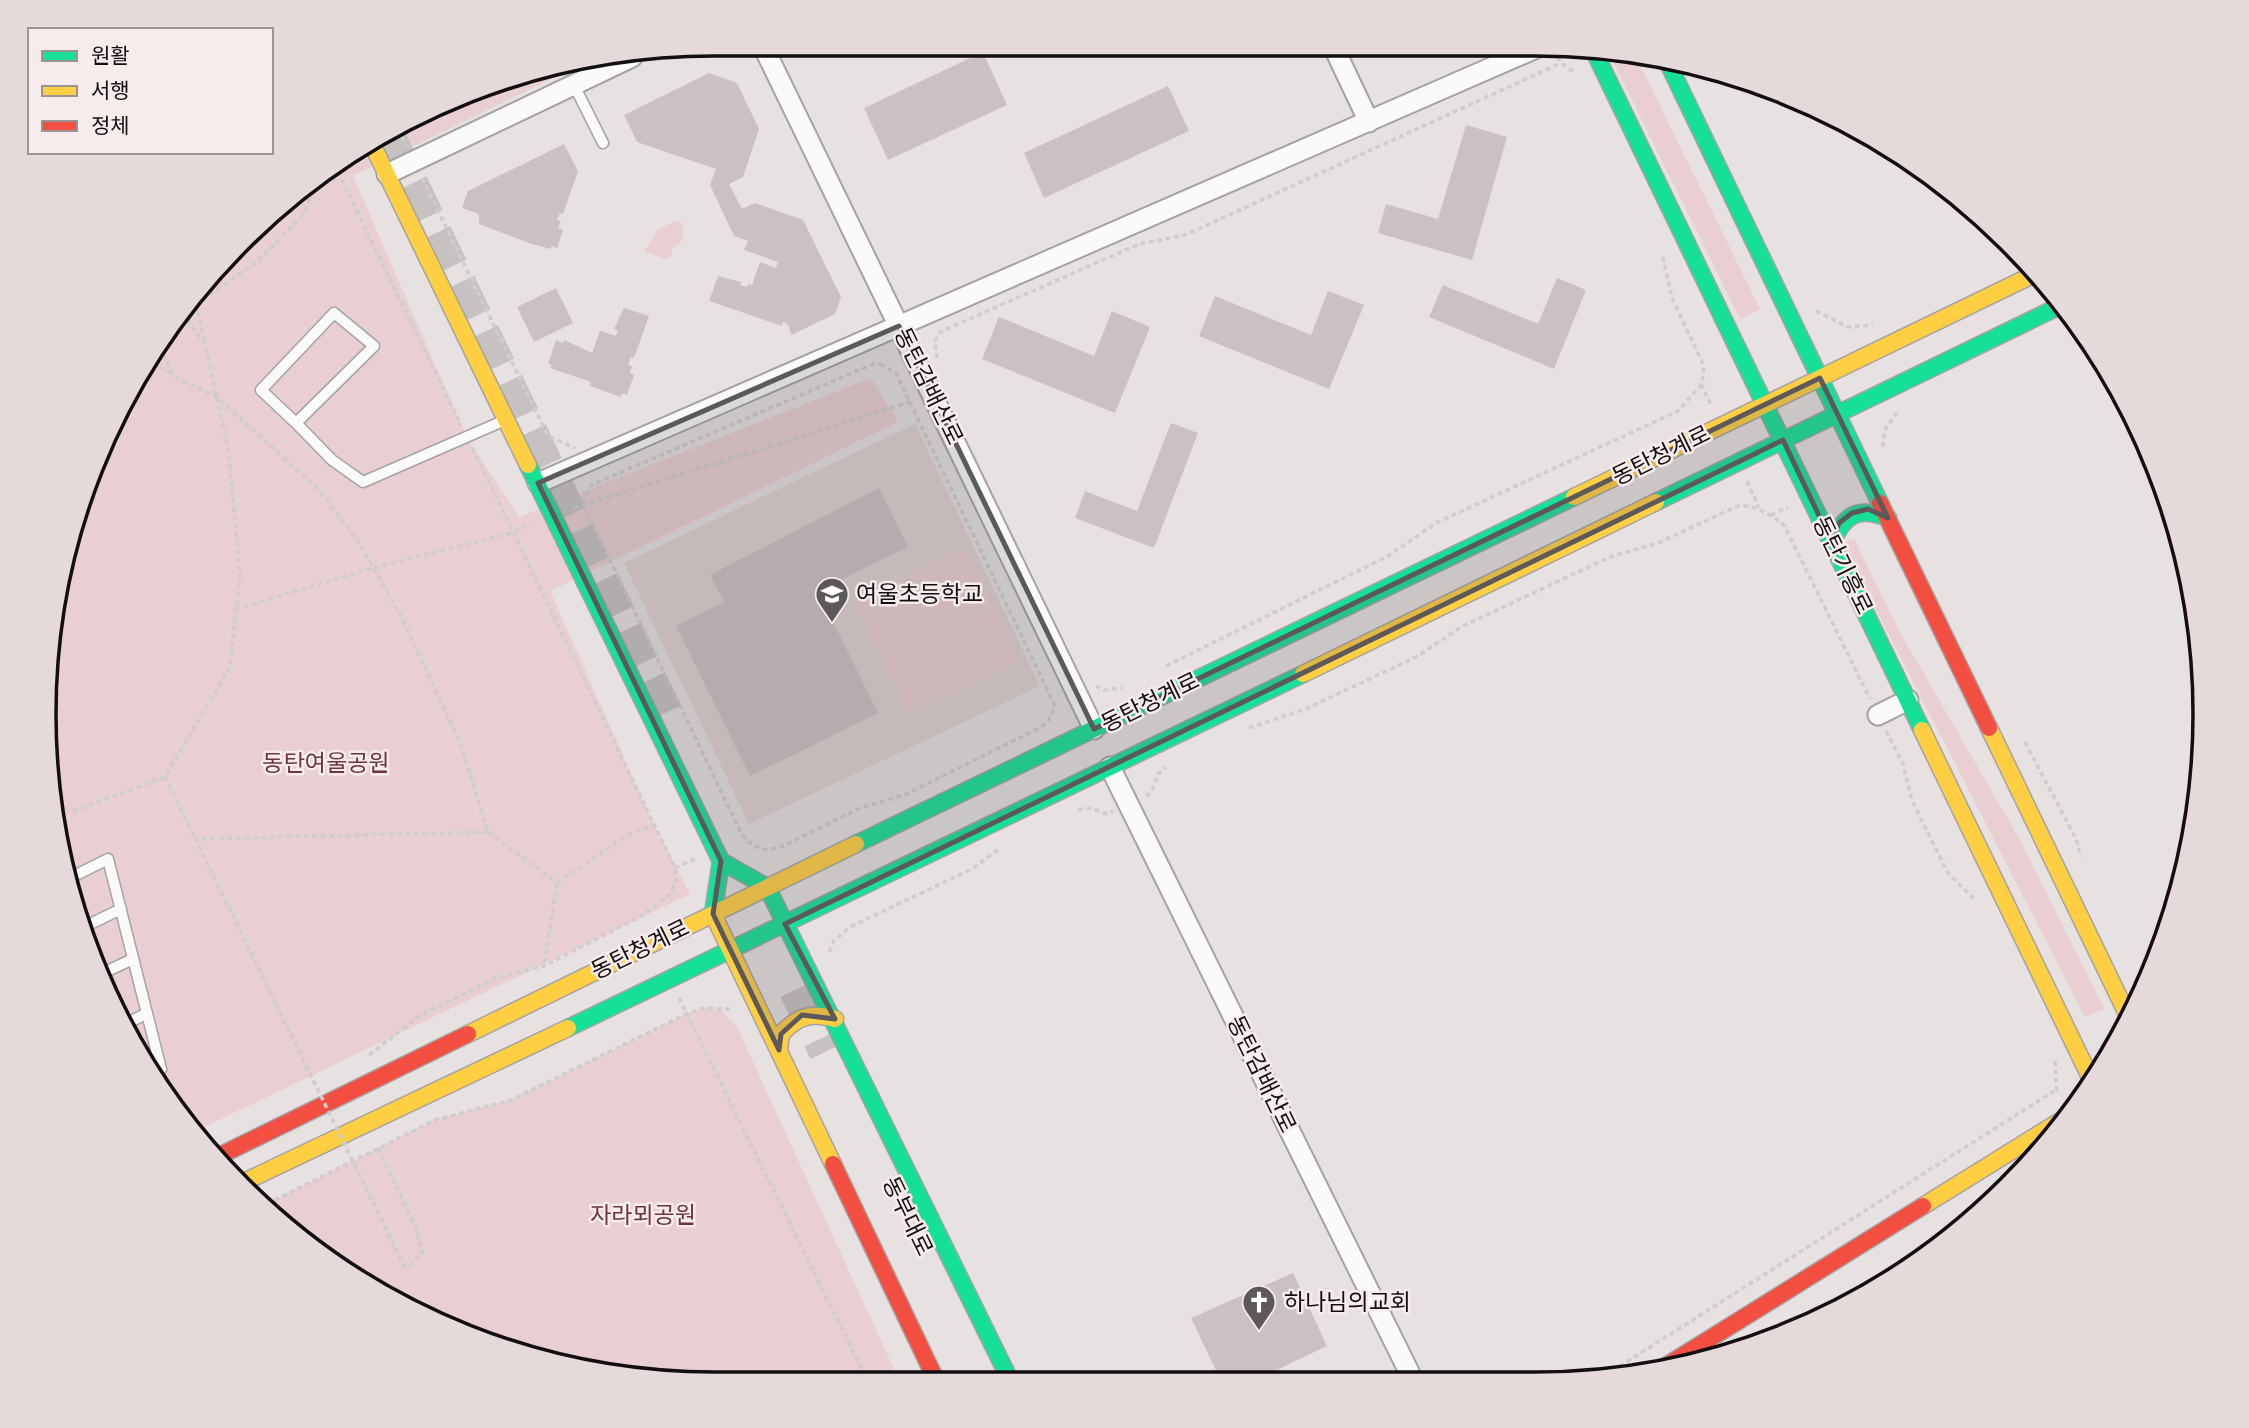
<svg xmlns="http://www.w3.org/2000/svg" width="2249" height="1428" font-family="'Fira Sans','Noto Sans KR',sans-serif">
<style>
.built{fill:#dfd1d2}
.green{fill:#e9cfd2}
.building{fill:#ccc1c2}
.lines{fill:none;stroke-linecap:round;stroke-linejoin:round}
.highway-tunnel{stroke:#c7c2c2;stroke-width:37;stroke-dasharray:37 18;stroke-linecap:butt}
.lane-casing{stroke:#a7a2a2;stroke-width:13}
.street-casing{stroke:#a7a2a2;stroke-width:23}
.fast-casing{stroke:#a7a2a2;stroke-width:19}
.slow-casing{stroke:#a7a2a2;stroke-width:19}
.jam-casing{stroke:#a7a2a2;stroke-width:19}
.path{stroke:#cfcdcd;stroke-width:3.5;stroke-dasharray:5 3.5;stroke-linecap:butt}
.lane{stroke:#fbfafa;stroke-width:10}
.street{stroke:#fbfafa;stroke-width:19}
.fast{stroke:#16e098;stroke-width:16}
.slow{stroke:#ffcf43;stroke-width:16}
.jam{stroke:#f24e42;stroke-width:16}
.path-bridge{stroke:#cfcdcd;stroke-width:3.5;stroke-dasharray:5 3.5;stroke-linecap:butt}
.marked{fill:#5d5859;fill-opacity:0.2;stroke:#5d5859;stroke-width:5;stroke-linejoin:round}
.labels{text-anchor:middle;stroke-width:5;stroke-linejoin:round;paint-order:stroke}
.street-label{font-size:23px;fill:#130f10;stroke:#f7ebec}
.poi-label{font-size:23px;fill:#130f10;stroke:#f7ebec;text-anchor:start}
.park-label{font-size:23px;fill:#6c343e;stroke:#f7ebec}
.rim{fill:none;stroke:#130f10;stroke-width:3.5}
</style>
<rect width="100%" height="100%" fill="#e7e1e1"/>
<path class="built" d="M 915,424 L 1040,686 L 749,824 L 624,563 Z"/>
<path class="green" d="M 1607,49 L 1634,53 L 1760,309 L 1740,319 Z
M 577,66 L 353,176 L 467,438 L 519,517 L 871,378 L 898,422 L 550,591 L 654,825 L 690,894 L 198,1130 L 156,1086 L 67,888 L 44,714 L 79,498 L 183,306 L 341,157 L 499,79 Z
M 677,220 L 683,224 C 682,237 687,241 672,248 L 671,257 L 666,259 L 644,252 L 657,230 Z
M 1849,539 L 1855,540 L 1897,627 L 2020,840 L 2104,1009 L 2085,1017 L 1843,545 Z
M 966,549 L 1019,660 L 908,713 L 855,602 Z
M 704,1008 L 721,1010 L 737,1027 L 899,1380 L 627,1379 L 458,1333 L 306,1245 L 267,1204 L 435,1120 L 511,1100 L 686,1014 Z
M 1892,1269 L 1893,1278 L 1870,1295 L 1796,1325 Z"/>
<path class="building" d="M 983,52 L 1007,105 L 888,160 L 864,108 Z
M 709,73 L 737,83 L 759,129 L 743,177 L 729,184 L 742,209 L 755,203 L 803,220 L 841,297 L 835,314 L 791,335 L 788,324 L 783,322 L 782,326 L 709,301 L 718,276 L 741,282 L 740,285 L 747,287 L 748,284 L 752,285 L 760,262 L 776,268 L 778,262 L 744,250 L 748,241 L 734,236 L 710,185 L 716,169 L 637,142 L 624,115 Z
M 1168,86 L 1189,131 L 1044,198 L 1024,153 Z
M 1466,125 L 1507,137 L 1472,260 L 1378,233 L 1386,204 L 1438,219 Z
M 564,144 L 578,171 L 563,214 L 560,213 L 557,220 L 561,221 L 558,228 L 563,230 L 557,248 L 552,246 L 550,249 L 529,243 L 479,224 L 479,214 L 462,208 L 468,191 Z
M 1557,278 L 1586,290 L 1554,369 L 1429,317 L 1443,285 L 1538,324 Z
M 556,288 L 573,323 L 534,342 L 517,307 Z
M 1328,291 L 1364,305 L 1329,389 L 1199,336 L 1215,296 L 1311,335 Z
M 624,308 L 649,316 L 634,358 L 631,357 L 628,365 L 632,366 L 630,373 L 634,375 L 627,395 L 622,393 L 621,397 L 590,386 L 591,382 L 550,368 L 552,365 L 548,364 L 556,340 L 563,343 L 564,340 L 592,353 L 600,331 L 616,336 L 618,331 L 614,329 Z
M 1112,311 L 1150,327 L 1115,413 L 982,359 L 999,317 L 1094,356 Z
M 1171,423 L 1198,433 L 1154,548 L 1075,518 L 1085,491 L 1137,511 Z
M 879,488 L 908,547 L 818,591 L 878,713 L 750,776 L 676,626 L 724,602 L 710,575 Z
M 1293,1273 L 1327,1346 L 1253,1381 L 1221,1381 L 1191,1318 Z"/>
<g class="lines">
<path class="highway-tunnel" d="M 386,135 L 667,719
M 797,989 L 827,1051"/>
<defs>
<path id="lane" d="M 574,85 L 603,143
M 296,423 L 261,390 L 334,313 L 374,346 L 296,423 L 332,460 L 363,482 L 503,421
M 66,880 L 108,859 L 161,1069 L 151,1074
M 84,927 L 121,909
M 105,972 L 133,959
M 128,1023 L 147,1013"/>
<path id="street" d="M 762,44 L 1094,729
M 1334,48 L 1369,122
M 387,174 L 632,57
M 538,483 L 1534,49
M 1878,715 L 1908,700
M 1110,767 L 1414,1382"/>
<path id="fast" d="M 1593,49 L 1922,730
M 1667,61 L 1880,503
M 528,465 L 721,861 L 767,887
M 1656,502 L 2062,305
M 1832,543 C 1844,514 1859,506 1888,518
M 856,844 L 1574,497
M 767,887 L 1010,1380
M 713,914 L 721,861
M 568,1028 L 1303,674"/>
<path id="slow" d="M 371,142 L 528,465
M 1574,497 L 2039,272
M 1303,674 L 1656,502
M 1989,728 L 2130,1020
M 1922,730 L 2092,1081
M 713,914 L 833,1164
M 468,1034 L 856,844
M 779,1050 L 781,1034 C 798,1016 811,1012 835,1019
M 246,1181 L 568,1028
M 1923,1206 L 2073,1113"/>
<path id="jam" d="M 1880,503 L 1989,728
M 221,1155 L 468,1034
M 833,1164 L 936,1380
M 1661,1369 L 1923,1206"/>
</defs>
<use href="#lane" class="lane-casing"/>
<use href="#street" class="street-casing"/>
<use href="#fast" class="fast-casing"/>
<use href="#slow" class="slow-casing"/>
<use href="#jam" class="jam-casing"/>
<path class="path" d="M 1554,49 L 1561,63 L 1575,73
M 398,129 L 406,145
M 334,164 L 461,425
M 422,178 L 548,436 L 575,448
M 194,295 L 205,343
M 196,305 L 258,261 L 304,214 L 316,181
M 1816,311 L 1848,327 L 1873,325
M 160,347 L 174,377 L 217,397 L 321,492 L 361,546 L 401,616 L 461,745 L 488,832 L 195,839
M 937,358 L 935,341 L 940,332 L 1139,244 L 1185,235 L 1561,63
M 153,362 L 173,375
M 880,364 L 896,373 L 1055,706 L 1048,722 L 1037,729 L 907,794 L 860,808 L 781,847 C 763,852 755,849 742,835 L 582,502 L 591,485 L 871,365 Z
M 1701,384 L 1711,405
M 1883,447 L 1884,431 L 1898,411
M 1747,481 L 1759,508
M 574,508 L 910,402
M 1771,515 L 1788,507
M 236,609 L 373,568 L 513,533 L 531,524
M 1166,666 L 1388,556 L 1436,523 L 1678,411 L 1702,384 L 1704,366 L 1672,298 L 1662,253
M 1096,686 L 1104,690 L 1122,688
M 1249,728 L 1308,708 L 1418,656 L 1461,627 L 1610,557 L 1658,543 L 1738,506 C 1757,505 1769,514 1784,525 L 1870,699
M 1886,731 L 1903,764 L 1912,801 L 1948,873 L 1976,901
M 2025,742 L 2076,839 L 2081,857
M 165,777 L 276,1004
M 1146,796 L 1151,793 L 1158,774 L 1166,767
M 56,807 L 74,811 L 165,777 L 230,667 L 240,574 L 228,448 L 205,345 L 180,310
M 1078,810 L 1091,808 L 1107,814 L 1113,811
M 488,832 L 557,883 L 544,966
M 675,868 L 697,858
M 557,883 L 629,834 L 654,825
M 829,952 L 834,941 L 850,927 L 972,869 L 999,849
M 679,998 L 867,1380
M 369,1055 L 419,1016 L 496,978 L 544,966 L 641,916 L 669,896 L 676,881 L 675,868 L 472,447
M 2055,1061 L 2057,1095
M 378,1148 L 417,1230 L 422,1252 L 406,1270
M 267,1204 L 435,1120 L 511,1100 L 686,1014 L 704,1008 L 730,1009
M 1598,1380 L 2054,1091"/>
<use href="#lane" class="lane"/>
<use href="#street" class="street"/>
<use href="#fast" class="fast"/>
<use href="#slow" class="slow"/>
<use href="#jam" class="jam"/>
<path class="path-bridge" d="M 276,1004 L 406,1270"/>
</g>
<path class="marked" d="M 899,326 L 1094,729 L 1820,378 L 1888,518 L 1868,509 L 1852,513 L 1839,523 L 1832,543 L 1783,440 L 1738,462 L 785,924 L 835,1019 L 802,1015 L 781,1034 L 779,1050 L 713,914 L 721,861 L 538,483 Z"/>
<defs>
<symbol id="school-pin" viewBox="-11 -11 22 30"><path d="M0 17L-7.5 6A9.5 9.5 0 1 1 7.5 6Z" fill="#5d5859" stroke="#f7ebec"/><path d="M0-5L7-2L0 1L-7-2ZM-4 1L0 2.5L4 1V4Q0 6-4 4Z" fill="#fff"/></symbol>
<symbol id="church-pin" viewBox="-11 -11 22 30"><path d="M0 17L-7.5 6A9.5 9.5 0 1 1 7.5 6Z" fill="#5d5859" stroke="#f7ebec"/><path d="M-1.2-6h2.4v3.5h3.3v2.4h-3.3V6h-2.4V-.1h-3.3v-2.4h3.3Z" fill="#fff"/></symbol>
</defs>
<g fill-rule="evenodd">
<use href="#school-pin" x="813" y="575" width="38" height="52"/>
<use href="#church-pin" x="1240" y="1283" width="38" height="52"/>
</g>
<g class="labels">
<g class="street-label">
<text transform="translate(929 386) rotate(64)" y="8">동탄감배산로</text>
<text transform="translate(1661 455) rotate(-26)" y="8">동탄청계로</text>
<text transform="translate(1843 565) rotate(64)" y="8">동탄기흥로</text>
<text transform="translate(1150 702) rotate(-26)" y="8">동탄청계로</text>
<text transform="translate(640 949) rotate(-26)" y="8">동탄청계로</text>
<text transform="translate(1262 1074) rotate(64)" y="8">동탄감배산로</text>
<text transform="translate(908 1216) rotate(64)" y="8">동부대로</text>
</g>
<g class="poi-label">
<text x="856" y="602">여울초등학교</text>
<text x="1284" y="1310">하나님의교회</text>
</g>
<g class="park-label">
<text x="326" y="771">동탄여울공원</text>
<text x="643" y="1223">자라뫼공원</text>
</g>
</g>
<path d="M0 0H2249V1428H0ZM714 56H1535A658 658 0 0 1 2193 714V714A658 658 0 0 1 1535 1372H714A658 658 0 0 1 56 714V714A658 658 0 0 1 714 56Z" fill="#e5d9da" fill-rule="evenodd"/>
<path class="rim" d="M714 56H1535A658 658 0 0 1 2193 714V714A658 658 0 0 1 1535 1372H714A658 658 0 0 1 56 714V714A658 658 0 0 1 714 56Z"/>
<rect x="28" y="28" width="245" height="126" fill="#f7ebec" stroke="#9c9394" stroke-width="2"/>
<rect x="42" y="51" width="35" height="10" fill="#16e098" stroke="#9c9394" stroke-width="2"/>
<text x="91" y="63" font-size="21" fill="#130f10">원활</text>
<rect x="42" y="86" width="35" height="10" fill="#ffcf43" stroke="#9c9394" stroke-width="2"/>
<text x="91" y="98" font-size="21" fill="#130f10">서행</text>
<rect x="42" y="121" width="35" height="10" fill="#f24e42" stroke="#9c9394" stroke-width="2"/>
<text x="91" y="133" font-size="21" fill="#130f10">정체</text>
</svg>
